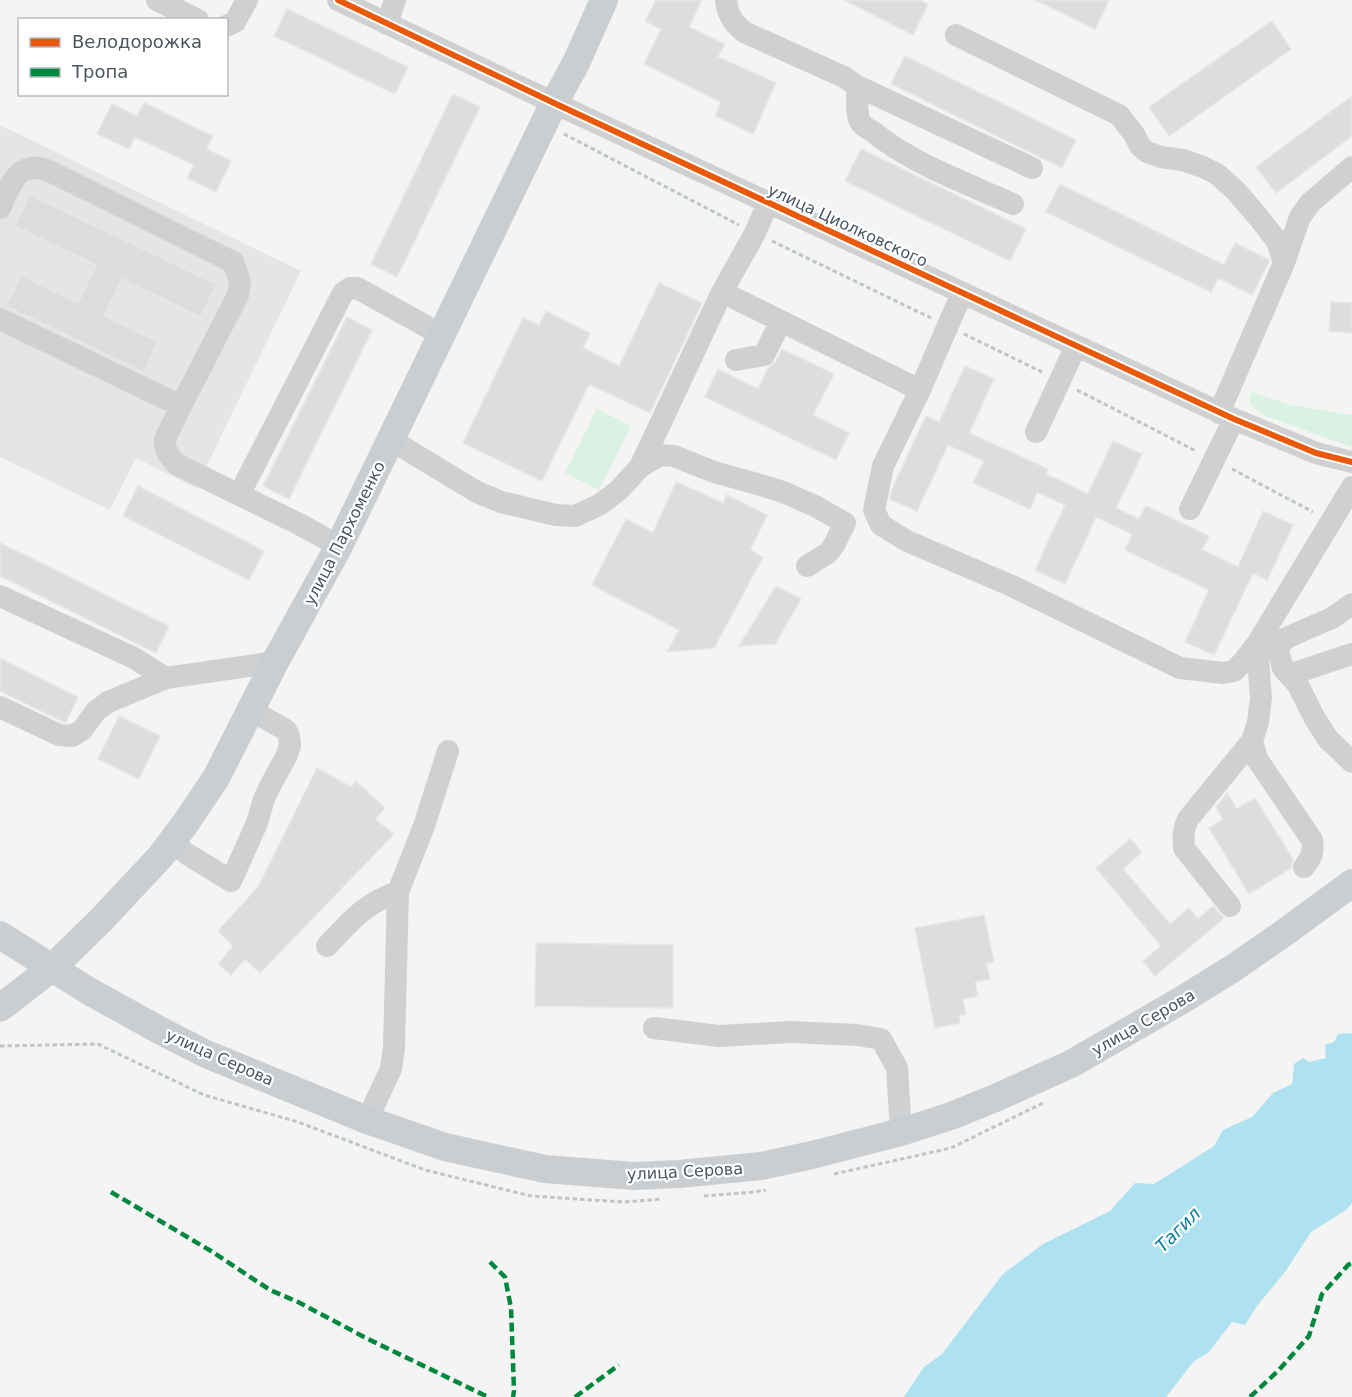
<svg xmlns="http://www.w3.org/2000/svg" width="1352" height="1397" font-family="'DejaVu Sans',sans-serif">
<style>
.education{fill:#e6e5e6}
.green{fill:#d9f2e3}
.water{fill:#aee2f0}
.building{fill:#ddddde;stroke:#e5e6e7;stroke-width:1.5}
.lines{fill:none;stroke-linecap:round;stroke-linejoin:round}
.path{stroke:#bcc7c4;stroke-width:3;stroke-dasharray:4.5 3;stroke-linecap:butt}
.minor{stroke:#ced0d2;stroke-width:22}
.major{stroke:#caced1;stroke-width:28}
.quiet{stroke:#00873e;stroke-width:4.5;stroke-dasharray:9 4.5;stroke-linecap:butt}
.cycleway-casing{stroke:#fff;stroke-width:10}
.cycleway{stroke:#e8590c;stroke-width:6}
.labels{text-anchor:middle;stroke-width:4.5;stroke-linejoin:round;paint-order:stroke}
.street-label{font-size:16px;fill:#4a5661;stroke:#fff}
.water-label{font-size:18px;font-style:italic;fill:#0c7c9b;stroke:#fff}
</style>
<rect width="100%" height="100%" fill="#f4f4f4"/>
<path class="education" d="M 0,125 L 301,271 L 196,488 L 136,458 L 110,510 L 0,457 Z"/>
<path class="green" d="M 1251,392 L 1287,404 L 1352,415 L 1352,447 L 1265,416 L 1250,405 Z
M 597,409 L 631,426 L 599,490 L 565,473 Z"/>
<path class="water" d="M 1352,1033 L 1352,1203 L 1346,1210 L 1311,1232 L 1285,1272 L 1257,1306 L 1245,1325 L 1232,1322 L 1208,1353 L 1194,1361 L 1166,1397 L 904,1397 L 924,1367 L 942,1354 L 1003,1274 L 1043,1244 L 1110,1211 L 1135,1183 L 1154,1184 L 1214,1146 L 1223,1130 L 1252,1117 L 1273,1093 L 1292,1084 L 1294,1064 L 1303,1058 L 1309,1062 L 1326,1058 L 1325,1045 L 1334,1042 L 1338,1034 Z"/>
<path class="building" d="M 656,0 L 702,0 L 689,27 L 725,44 L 718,57 L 776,83 L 753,134 L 715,116 L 721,102 L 644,64 L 661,29 L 645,21 Z
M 844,0 L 920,0 L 928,4 L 913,35 Z
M 1035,0 L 1109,0 L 1095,29 Z
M 287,9 L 408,67 L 395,94 L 274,36 Z
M 1272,21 L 1291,49 L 1169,136 L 1149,107 Z
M 905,56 L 1076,140 L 1062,168 L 891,84 Z
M 453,94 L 480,107 L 397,277 L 371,264 Z
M 1352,96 L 1352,136 L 1276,193 L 1256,167 Z
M 144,103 L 213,136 L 207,149 L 231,161 L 216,192 L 187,178 L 194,165 L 135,137 L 129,149 L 97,134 L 112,104 L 137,116 Z
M 861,149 L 1026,229 L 1010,261 L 845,181 Z
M 1060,184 L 1224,265 L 1235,243 L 1269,260 L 1269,262 L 1252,295 L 1218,278 L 1211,292 L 1046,212 Z
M 30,195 L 216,284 L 201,317 L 122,279 L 104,316 L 158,342 L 144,372 L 6,306 L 21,275 L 78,303 L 96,265 L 15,226 Z
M 659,283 L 702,303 L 650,413 L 589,384 L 542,481 L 463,443 L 523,318 L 539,325 L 546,311 L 590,333 L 583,348 L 619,366 Z
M 1331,302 L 1352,303 L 1352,333 L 1329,331 Z
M 347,317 L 372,330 L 289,499 L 263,486 Z
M 782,349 L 834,374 L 813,415 L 849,433 L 836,460 L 705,397 L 718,369 L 758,389 L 768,368 L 776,361 Z
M 965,366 L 994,379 L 969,433 L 1048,469 L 1046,474 L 1088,494 L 1113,441 L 1142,454 L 1116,508 L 1139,519 L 1146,506 L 1209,536 L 1202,550 L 1238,567 L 1263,511 L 1293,525 L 1267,580 L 1253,573 L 1214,655 L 1185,642 L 1209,590 L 1125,550 L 1132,534 L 1096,517 L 1065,584 L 1035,570 L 1065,505 L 1037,492 L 1030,509 L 973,483 L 984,461 L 948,445 L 917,511 L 890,499 L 892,489 L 926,416 L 939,422 Z
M 676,482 L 723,503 L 727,495 L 767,515 L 750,550 L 763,557 L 714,648 L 667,652 L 679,630 L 592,585 L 626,519 L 653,533 Z
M 138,486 L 264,551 L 249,580 L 123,516 Z
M 0,543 L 169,626 L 156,653 L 0,576 Z
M 776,586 L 801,599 L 775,644 L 739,646 Z
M 0,658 L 78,697 L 66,722 L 63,722 L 0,691 Z
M 119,716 L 160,736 L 139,779 L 98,759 Z
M 317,768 L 351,787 L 356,781 L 385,808 L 375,819 L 394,834 L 260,973 L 245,959 L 231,975 L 218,964 L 233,946 L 218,931 L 258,887 Z
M 1227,793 L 1237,809 L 1255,798 L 1293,859 L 1291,868 L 1249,894 L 1209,828 L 1223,819 L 1216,807 Z
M 1130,839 L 1142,852 L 1123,869 L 1170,924 L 1189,908 L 1198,919 L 1213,906 L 1224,918 L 1155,976 L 1143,961 L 1161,946 L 1096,868 Z
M 984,915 L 994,962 L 986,963 L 990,979 L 975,982 L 978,996 L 963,999 L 966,1014 L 959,1016 L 960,1023 L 935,1028 L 915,928 Z
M 536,943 L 673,945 L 673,1008 L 535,1006 Z"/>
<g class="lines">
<path class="path" d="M 564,134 L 739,225
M 772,241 L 931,318
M 964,334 L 1044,373
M 1077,390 L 1196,451
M 1232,469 L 1313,512
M 0,1046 L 98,1044 L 204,1095 L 298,1122 L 425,1170 L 531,1196 L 624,1202 L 662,1199
M 834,1174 L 951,1148 L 1045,1102
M 704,1196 L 754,1192 L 766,1190"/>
<path class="minor" d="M 157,0 L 198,20
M 338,0 L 554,103 L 1234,419 L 1316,453 L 1352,462
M 726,0 C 727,14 733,23 744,32 L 844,77 L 857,86 C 858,96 855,114 861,123 C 863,126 868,129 872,131 C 912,164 966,183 1013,204
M 387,24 L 395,0
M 226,26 L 235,22 L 247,0
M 956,35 L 1119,115 L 1134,134 L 1140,146 L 1147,152 L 1161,157 L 1183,160 L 1203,167 L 1217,174 L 1236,191 L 1259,218 L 1277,241 L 1284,263
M 857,86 L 1032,168
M 0,208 C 11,186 16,160 47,170 L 233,262 L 240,281 L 238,295 L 181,406 L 165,439 L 165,446 L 168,454 L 176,464 L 299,524 L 339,546
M 722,292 L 920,390 L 962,293
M 0,319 L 181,406
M 736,360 L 764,355 L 781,321
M 920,390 L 883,466 L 874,510 L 881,525 L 907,541 L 1012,586 L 1180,668 L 1223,673 L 1234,671 L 1242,663 L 1257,644 L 1352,487
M 1219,413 L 1284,263 L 1300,217 L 1310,203 L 1352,167
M 1036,432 L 1076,346
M 391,440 L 477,492 L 501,502 L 556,515 L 575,516 L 599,505 L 619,490 L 640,467 L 660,455 L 674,456 L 714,472 L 764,486 L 783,492 L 815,506 L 845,523 L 834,545 L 828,553 L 807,566
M 640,467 L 722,292 L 755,233 L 768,203
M 239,495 L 343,293 L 350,288 L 357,288 L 442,335
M 1190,509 L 1234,419
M 0,596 L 134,658 L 166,678
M 1352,604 L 1332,618 L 1286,638 L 1281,643 L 1278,650 L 1283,668 L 1298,685 L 1314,717 L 1328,739 L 1352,762
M 1289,675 L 1352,654
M 0,707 L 59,735 L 72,736 L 82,730 L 96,711 L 108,702 L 166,678 L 275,662
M 1252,741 L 1257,759 L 1312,840 C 1314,853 1312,856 1304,867
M 171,842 L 187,854 L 231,881 L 257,823 L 264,799 L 270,786 L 287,755 L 290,745 L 289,736 L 286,730 L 251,710
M 1230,906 L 1184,848 C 1183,837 1183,829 1188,819 L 1252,741 L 1258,722 L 1261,698 L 1257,644
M 327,946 C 351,921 365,903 398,892
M 654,1028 L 719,1036 L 791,1032 L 857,1035 L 881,1039 L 897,1068 L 901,1132
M 367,1120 L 391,1069 L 394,1047 L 398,892 L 424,826 L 448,751"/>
<path class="major" d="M 0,935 L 87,990 L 161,1031 L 206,1054 L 367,1120 L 445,1147 L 545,1169 L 634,1176 L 679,1174 L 761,1166 L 812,1155 L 901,1132 L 951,1116 L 993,1099 L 1071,1064 L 1182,1000 L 1235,967 L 1284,933 L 1352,883
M 0,1008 L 52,968 L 101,920 L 160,857 L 185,824 L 216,778 L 275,662 L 339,546 L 554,103 L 576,63 L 604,0"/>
<path class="quiet" d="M 111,1192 L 211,1251 L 270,1290 L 298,1302 L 368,1339 L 488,1397
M 490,1262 L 505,1277 L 511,1308 L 514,1391 L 513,1397
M 575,1397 L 619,1365
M 1250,1397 L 1279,1370 L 1309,1336 L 1322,1294 L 1348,1265 L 1352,1263"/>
<defs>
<path id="cycleway" d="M 338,0 L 554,103 L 1234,419 L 1316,453 L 1352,462"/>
</defs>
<use href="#cycleway" class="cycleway-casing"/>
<use href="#cycleway" class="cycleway"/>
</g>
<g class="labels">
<g class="street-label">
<text transform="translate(848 225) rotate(25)" y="6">улица Циолковского</text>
<text transform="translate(344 533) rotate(-63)" y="6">улица Пархоменко</text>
<text transform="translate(1143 1022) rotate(-30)" y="6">улица Серова</text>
<text transform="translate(220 1057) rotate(24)" y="6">улица Серова</text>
<text transform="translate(685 1171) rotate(-3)" y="6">улица Серова</text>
</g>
<g class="water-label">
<text transform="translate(1178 1230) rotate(-45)" y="6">Тагил</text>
</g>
</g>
<rect x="18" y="18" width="210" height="78" fill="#ffffff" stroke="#b7bbc0" stroke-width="1.5"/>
<rect x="30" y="38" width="30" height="9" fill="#e8590c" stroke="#b7bbc0" stroke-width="1.5"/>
<text x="72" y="48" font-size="18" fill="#4a5661">Велодорожка</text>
<rect x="30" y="68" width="30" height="9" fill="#00873e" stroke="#b7bbc0" stroke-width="1.5"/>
<text x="72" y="78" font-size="18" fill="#4a5661">Тропа</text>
</svg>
